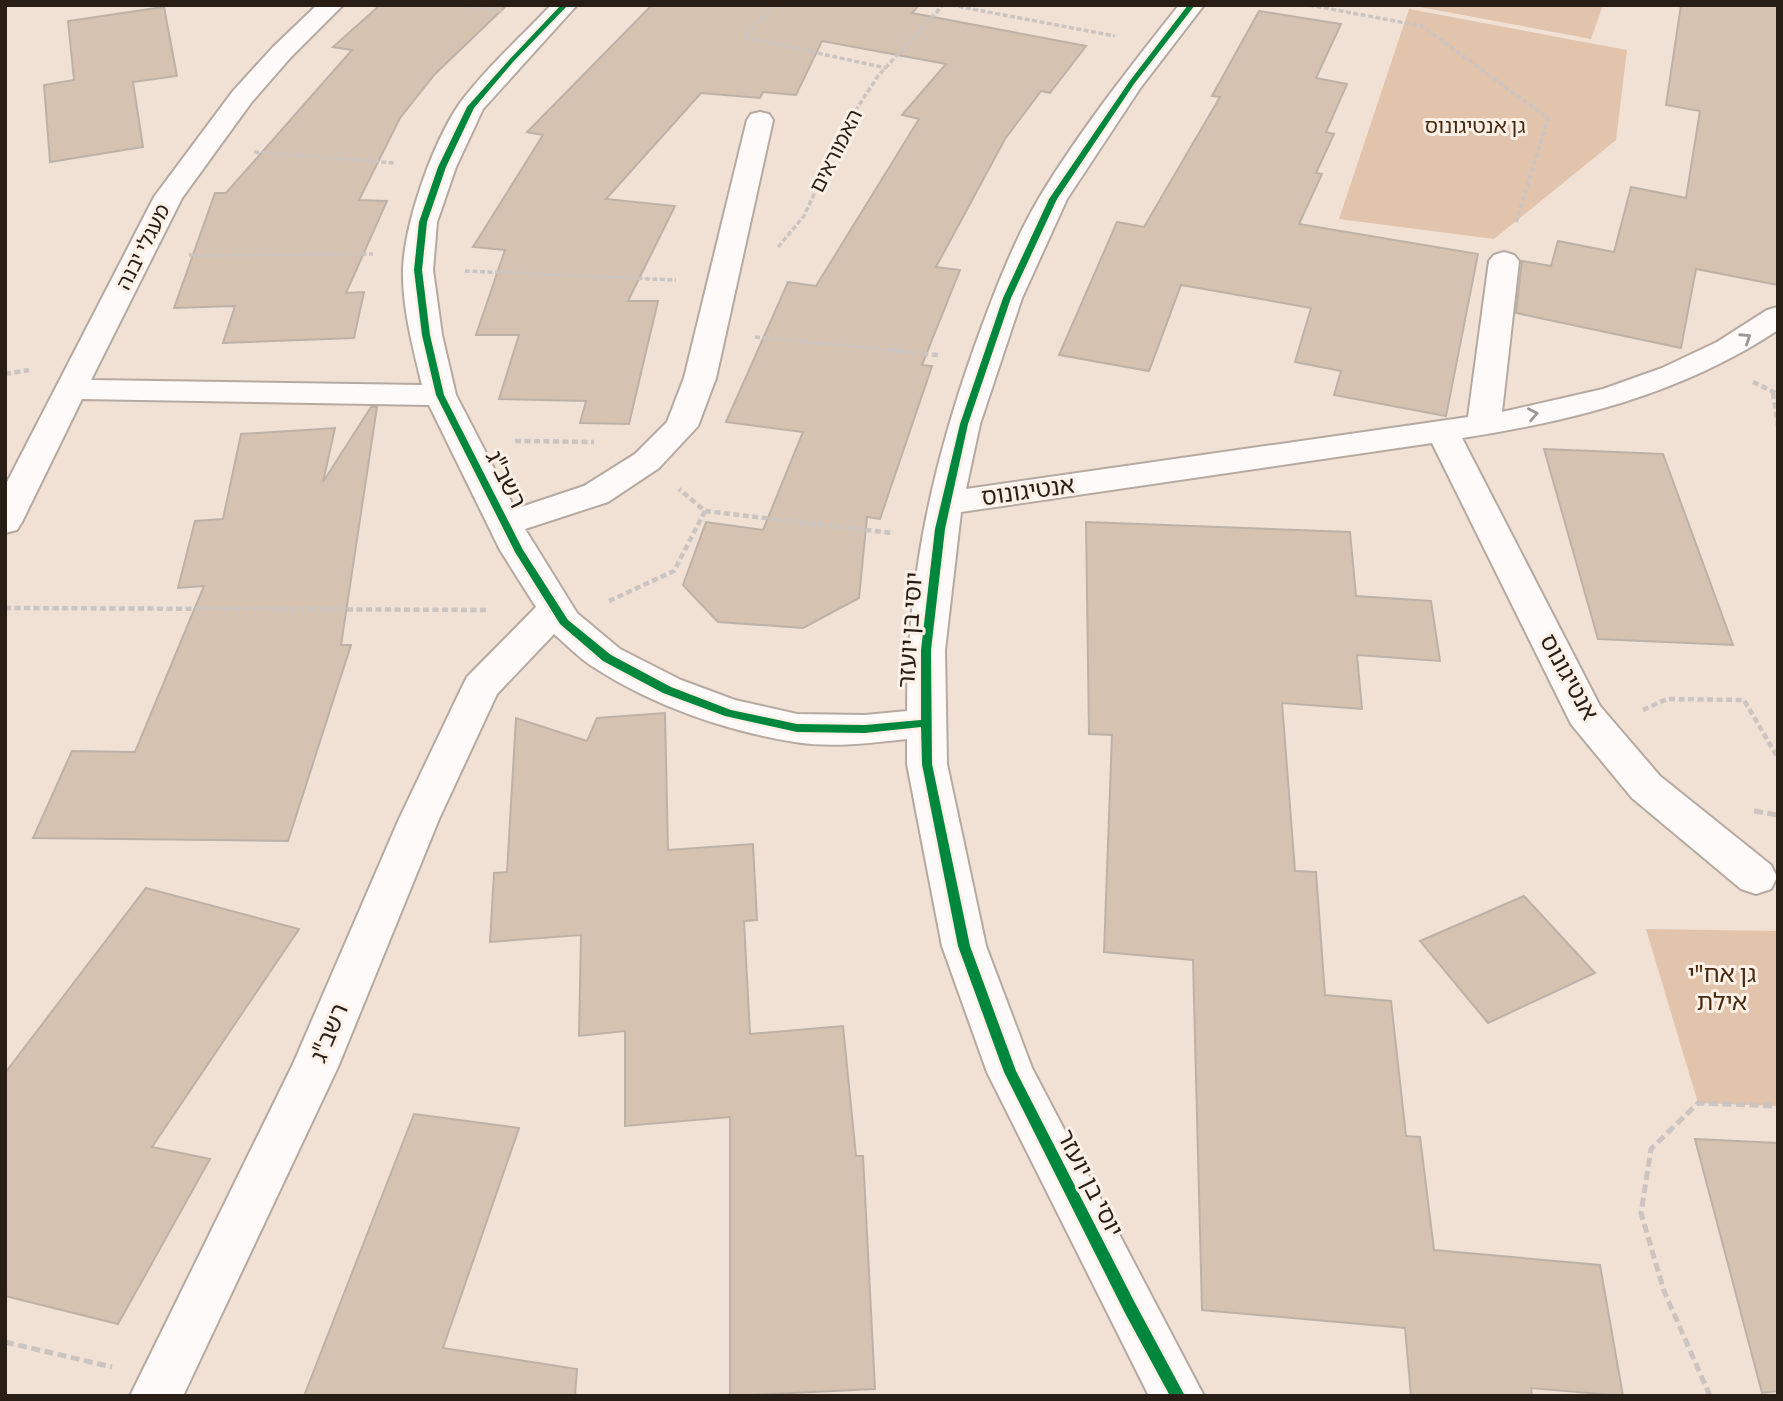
<svg xmlns="http://www.w3.org/2000/svg" width="1783" height="1401" font-family="Commissioner,'Noto Sans Hebrew',sans-serif">
<style>
.green{fill:#e2c3ab}
.building{fill:#d6c2b1;stroke:#bdb1a7;stroke-width:2}
.lines{fill:none;stroke-linecap:round;stroke-linejoin:round}
.minor-casing{stroke:#b6a9a0;stroke-width:4}
.path-far2{stroke:#cbc4c1;stroke-width:3.5;stroke-dasharray:5 2.5;stroke-linecap:butt}
.path-far1{stroke:#cbc4c1;stroke-width:4.5;stroke-dasharray:6 3.5;stroke-linecap:butt}
.path{stroke:#cbc4c1;stroke-width:5;stroke-dasharray:9 4.5;stroke-linecap:butt}
.minor{fill:#fdfaf9;fill-rule:evenodd}
.cycleway-casing{stroke:#fcf0e7;stroke-width:5}
.cycleway{fill:#00873e;fill-rule:evenodd}
.oneway{stroke:#9d9793}
.labels{text-anchor:middle;stroke-width:6;stroke-linejoin:round;paint-order:stroke}
.far-park-label{font-size:21px;fill:#472a10;stroke:#fcf0e7}
.far-street-label{font-size:21px;fill:#281e16;stroke:#fcf0e7}
.street-label{font-size:24px;fill:#281e16;stroke:#fcf0e7}
.park-label{font-size:24px;fill:#472a10;stroke:#fcf0e7}
</style>
<rect width="100%" height="100%" fill="#f1e1d5"/>
<path class="green" d="M 1421,5 L 1603,5 L 1591,39 L 1420,7 Z
M 1409,9 L 1627,50 L 1616,140 L 1494,239 L 1339,219 Z
M 1646,929 L 1778,931 L 1778,1106 L 1698,1103 Z"/>
<path class="building" d="M 380,5 L 507,5 L 435,74 L 400,118 L 359,200 L 387,201 L 346,293 L 364,292 L 354,338 L 223,343 L 235,306 L 174,308 L 215,193 L 226,193 L 352,50 L 333,47 Z
M 652,5 L 919,5 L 912,13 L 1086,46 L 1050,93 L 1041,91 L 1005,139 L 936,267 L 960,270 L 922,365 L 932,366 L 880,519 L 867,517 L 859,598 L 803,628 L 718,622 L 683,585 L 706,522 L 763,530 L 803,432 L 726,422 L 788,282 L 816,286 L 919,119 L 902,115 L 946,64 L 822,41 L 796,95 L 763,92 L 760,98 L 701,93 L 606,199 L 675,206 L 628,301 L 658,301 L 629,424 L 580,423 L 586,401 L 499,399 L 519,335 L 476,335 L 505,250 L 473,247 L 543,135 L 527,132 Z
M 1681,5 L 1778,5 L 1778,285 L 1696,269 L 1681,348 L 1516,313 L 1522,261 L 1551,266 L 1558,241 L 1614,252 L 1631,187 L 1686,198 L 1700,111 L 1666,105 Z
M 164,7 L 177,76 L 133,82 L 143,147 L 50,162 L 44,85 L 74,80 L 68,21 Z
M 1259,11 L 1341,24 L 1316,78 L 1347,84 L 1326,132 L 1334,134 L 1316,173 L 1322,174 L 1299,224 L 1478,254 L 1446,416 L 1334,395 L 1341,371 L 1295,362 L 1311,308 L 1181,285 L 1149,371 L 1059,355 L 1117,222 L 1144,227 L 1220,97 L 1212,96 Z
M 371,407 L 377,407 L 341,645 L 351,645 L 288,841 L 33,838 L 72,751 L 135,752 L 204,586 L 178,588 L 195,521 L 223,519 L 241,434 L 335,428 L 323,482 Z
M 1544,449 L 1663,454 L 1733,645 L 1598,639 Z
M 1086,522 L 1350,532 L 1356,596 L 1431,601 L 1440,661 L 1357,655 L 1362,709 L 1282,703 L 1295,871 L 1316,872 L 1325,995 L 1391,1001 L 1406,1136 L 1420,1137 L 1434,1250 L 1600,1265 L 1623,1396 L 1531,1388 L 1532,1396 L 1411,1396 L 1405,1328 L 1202,1310 L 1193,960 L 1104,952 L 1112,735 L 1089,734 Z
M 665,713 L 668,850 L 753,844 L 757,920 L 744,921 L 750,1034 L 843,1026 L 856,1156 L 863,1156 L 875,1389 L 730,1396 L 730,1117 L 625,1126 L 625,1031 L 579,1036 L 581,935 L 490,942 L 494,873 L 507,872 L 516,718 L 587,741 L 597,718 Z
M 146,888 L 299,929 L 152,1147 L 210,1159 L 118,1324 L 5,1296 L 5,1073 Z
M 1524,896 L 1595,973 L 1488,1023 L 1420,941 Z
M 414,1114 L 519,1128 L 443,1348 L 577,1369 L 575,1396 L 304,1396 Z
M 1695,1139 L 1778,1143 L 1778,1391 L 1762,1393 Z"/>
<g class="lines">
<defs>
<path id="minor" d="M 317,5 L 343,5 L 291,57 L 251,103 L 182,198 L 91,380 L 422,385 C 413,348 402,307 403,269 C 405,221 433,142 460,103 C 486,68 521,37 551,5 L 577,5 L 483,109 L 456,167 L 437,222 L 433,270 L 442,335 L 456,395 L 515,509 L 584,486 L 635,454 L 667,422 L 684,378 L 747,120 L 751,114 L 760,112 L 769,114 L 773,120 L 716,378 L 698,426 L 659,468 L 608,502 L 525,529 L 577,613 L 620,649 L 681,680 L 735,700 L 797,714 L 865,715 L 907,711 C 907,581 931,470 974,348 C 992,298 1012,244 1039,198 C 1080,130 1130,67 1179,5 L 1204,5 L 1141,87 L 1067,199 L 1022,298 L 980,424 L 966,489 L 1468,417 L 1489,261 L 1494,255 L 1504,252 L 1514,255 L 1519,261 L 1502,412 L 1603,389 L 1662,368 L 1717,342 L 1767,310 L 1778,307 L 1778,330 C 1683,393 1574,421 1462,438 L 1600,706 L 1660,776 L 1771,865 L 1777,877 L 1771,889 L 1756,894 L 1741,889 L 1632,798 L 1571,724 L 1432,443 L 961,512 L 945,650 L 947,764 L 986,946 L 1032,1068 L 1204,1396 L 1149,1396 L 987,1072 L 942,946 L 907,764 L 907,739 C 871,743 831,748 795,742 C 726,731 654,706 595,668 C 580,659 567,645 554,634 L 497,694 L 439,819 L 338,1067 L 183,1396 L 130,1396 L 293,1064 L 399,819 L 462,687 L 467,677 L 536,607 L 500,550 L 429,405 L 82,399 L 22,522 L 17,530 L 5,533 L 5,486 L 154,197 L 233,91 L 273,47 Z"/>
</defs>
<use href="#minor" class="minor-casing"/>
<path class="path-far2" d="M 461,5 L 502,11
M 775,5 L 744,37 L 886,68
M 951,5 L 1115,36
M 1309,5 L 1422,26 L 1548,118 L 1516,223
M 254,152 L 395,163
M 778,247 L 804,216 L 845,127 L 878,76 L 943,5
M 189,255 L 373,254
M 465,271 L 676,280
M 755,337 L 912,352"/>
<path class="path-far1" d="M 894,351 L 938,355
M 5,374 L 29,370
M 1753,382 L 1778,394
M 1773,393 L 1778,426
M 515,441 L 594,442
M 705,511 L 892,533
M 609,601 L 674,571 L 705,511 L 679,489
M 5,608 L 488,610
M 1643,710 L 1667,699 L 1744,700 L 1778,758"/>
<path class="path" d="M 1754,811 L 1778,815
M 5,1342 L 112,1367
M 1710,1396 L 1664,1291 L 1641,1213 L 1651,1149 L 1698,1103 L 1778,1106"/>
<use href="#minor" class="minor"/>
<defs>
<path id="cycleway" d="M 561,5 L 568,5 L 513,62 L 474,108 L 446,167 L 427,222 L 422,270 L 430,335 L 444,395 L 523,550 L 568,620 L 611,655 L 671,687 L 731,710 L 797,724 L 865,725 L 921,720 L 921,650 L 935,529 L 960,424 L 1003,298 L 1049,199 L 1129,82 L 1188,5 L 1195,5 L 1134,84 L 1057,199 L 1011,298 L 968,424 L 945,529 L 931,650 L 932,764 L 970,946 L 1016,1071 L 1135,1303 L 1185,1396 L 1170,1396 L 1125,1313 L 1004,1072 L 958,946 L 922,764 L 921,727 L 865,733 L 797,732 L 725,716 L 663,693 L 603,661 L 560,624 L 515,552 L 436,395 L 422,335 L 414,270 L 419,222 L 438,167 L 467,107 L 509,60 Z"/>
</defs>
<use href="#cycleway" class="cycleway-casing"/>
<use href="#cycleway" class="cycleway"/>
</g>
<defs><path id="oneway-chevron" d="M-2-3.5L2.5 0L-2 3.5" fill="none" stroke-width="1.6" stroke-linecap="round" stroke-linejoin="round" transform="scale(1.75)"/></defs>
<g class="oneway">
<use href="#oneway-chevron" transform="translate(1746 338) rotate(-33)"/>
<use href="#oneway-chevron" transform="translate(1533 414) rotate(-11)"/>
</g>
<g class="labels">
<g class="far-park-label">
<text x="1475" y="133">גן אנטיגונוס</text>
</g>
<g class="far-street-label">
<text transform="translate(836 151) rotate(-63)" y="7">האמוראים</text>
<text transform="translate(143 247) rotate(-63)" y="7">מעגלי יבנה</text>
</g>
<g class="street-label">
<text transform="translate(506 479) rotate(63)" y="8">רשב"ג</text>
<text transform="translate(1028 491) rotate(-8)" y="8">אנטיגונוס</text>
<text transform="translate(910 630) rotate(-86)" y="8">יוסי בן יועזר</text>
<text transform="translate(1569 677) rotate(61)" y="8">אנטיגונוס</text>
<text transform="translate(329 1033) rotate(-67)" y="8">רשב"ג</text>
<text transform="translate(1090 1183) rotate(63)" y="8">יוסי בן יועזר</text>
</g>
<g class="park-label">
<text x="1722" y="982">גן אח"י<tspan x="1722" dy="28">אילת</tspan></text>
</g>
</g>
<rect width="1783" height="1401" fill="none" stroke="#281e16" stroke-width="14"/>
</svg>
